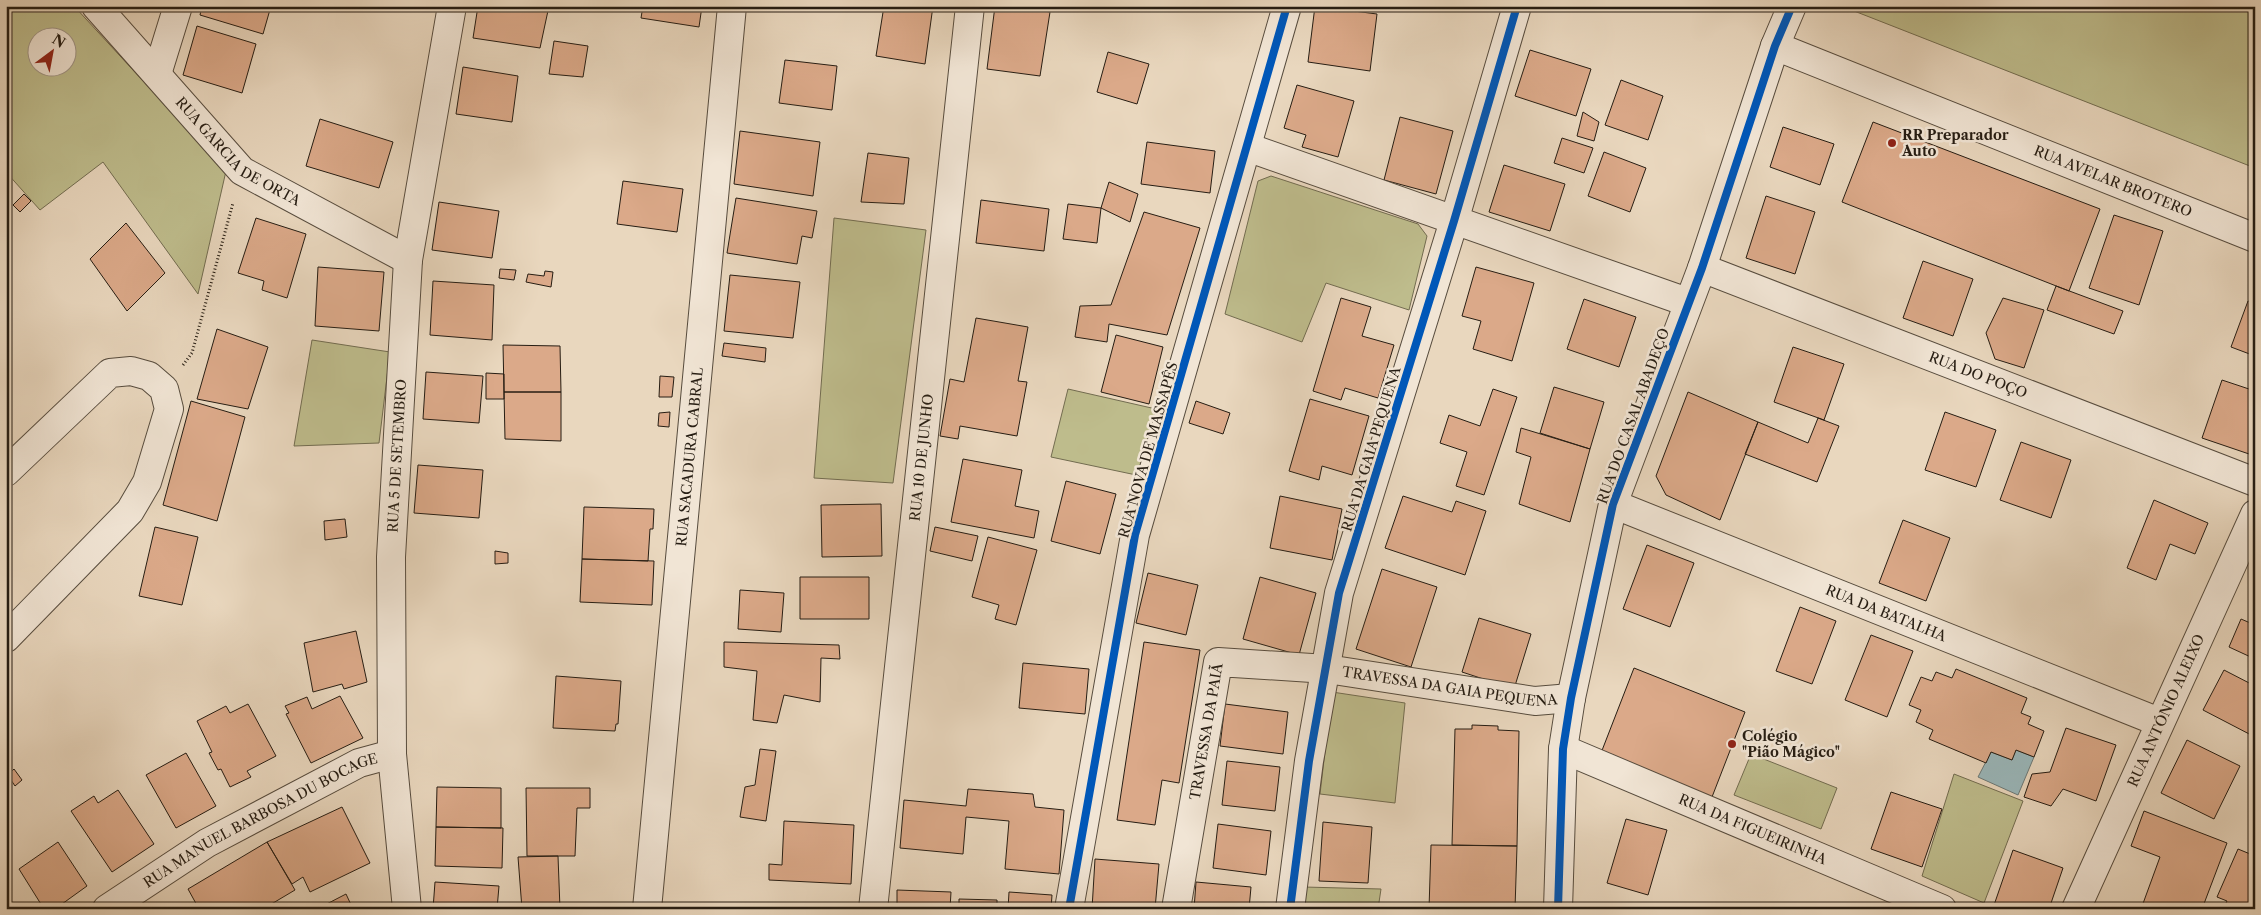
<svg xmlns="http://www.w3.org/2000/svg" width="2261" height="915" font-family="'Libre Caslon Text',serif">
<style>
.green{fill:#bebc8c;stroke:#726c50;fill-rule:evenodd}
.water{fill:#9ab7ba;stroke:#6c7977}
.building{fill:#dba989;stroke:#261d13}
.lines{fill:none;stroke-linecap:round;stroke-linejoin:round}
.minor-casing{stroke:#574c3e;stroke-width:30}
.path{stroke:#261d13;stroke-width:3;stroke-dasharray:1 2.5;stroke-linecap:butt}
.minor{stroke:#f1e5d5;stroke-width:28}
.cycleway-casing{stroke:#f1e5d5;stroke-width:11}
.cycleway{stroke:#0057b8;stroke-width:8}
.poi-dot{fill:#8f2418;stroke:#f1e5d5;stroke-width:2}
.labels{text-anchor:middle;stroke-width:5;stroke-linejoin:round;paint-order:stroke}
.poi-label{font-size:14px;font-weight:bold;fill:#261d13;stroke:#f1e5d5;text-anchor:start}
.street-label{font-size:14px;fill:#261d13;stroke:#f1e5d5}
</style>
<rect width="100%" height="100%" fill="#e9d7be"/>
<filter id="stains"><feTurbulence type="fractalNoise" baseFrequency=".004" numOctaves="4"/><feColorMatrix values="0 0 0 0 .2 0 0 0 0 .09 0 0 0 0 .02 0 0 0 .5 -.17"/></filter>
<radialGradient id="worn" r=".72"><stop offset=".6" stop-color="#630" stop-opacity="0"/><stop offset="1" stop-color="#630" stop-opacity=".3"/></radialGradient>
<path class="green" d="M 6,6 L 74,6 L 226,171 L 198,294 L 103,162 L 40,210 L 6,172 ZM 38,38 L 68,38 L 68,68 L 38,68 Z
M 1850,6 L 2255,6 L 2255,168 L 1849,9 Z
M 1271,176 L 1418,224 L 1427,236 L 1409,310 L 1326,283 L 1302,342 L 1225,314 L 1258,181 Z
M 834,218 L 926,230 L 893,483 L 814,478 Z
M 312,340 L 390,352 L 379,443 L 294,446 Z
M 1068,389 L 1156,409 L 1141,476 L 1051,457 Z
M 1332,692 L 1405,703 L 1395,803 L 1320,794 Z
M 1751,754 L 1837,788 L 1821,829 L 1734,795 Z
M 1954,774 L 2023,801 L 1984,903 L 1922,876 Z
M 1304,887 L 1381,889 L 1378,909 L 1304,909 Z"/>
<path class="water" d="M 2016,750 L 2034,757 L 2018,795 L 1978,777 L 1991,752 L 2012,760 Z"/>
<path class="building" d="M 202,6 L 271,6 L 263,34 L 200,15 Z
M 478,6 L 549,6 L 540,48 L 473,38 Z
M 643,6 L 702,6 L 699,27 L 641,18 Z
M 884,6 L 933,6 L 925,64 L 876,56 Z
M 995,6 L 1014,6 L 1050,12 L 1040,76 L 987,69 Z
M 1315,6 L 1377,14 L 1370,71 L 1308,62 Z
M 197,26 L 256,44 L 242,93 L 183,75 Z
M 554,41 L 588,46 L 583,77 L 549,74 Z
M 1530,50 L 1591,69 L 1576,116 L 1515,96 Z
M 1108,52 L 1149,64 L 1137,104 L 1097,92 Z
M 785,60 L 837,66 L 832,110 L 779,103 Z
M 463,67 L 518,76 L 512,122 L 456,114 Z
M 1621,80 L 1663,96 L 1648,140 L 1605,125 Z
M 1297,85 L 1354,101 L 1338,157 L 1302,147 L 1306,135 L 1284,128 Z
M 1583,112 L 1599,122 L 1594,141 L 1577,136 Z
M 1400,117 L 1453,131 L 1436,194 L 1384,180 Z
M 320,119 L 393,142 L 379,188 L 306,166 Z
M 1873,122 L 2100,209 L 2069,291 L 1842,202 Z
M 1783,127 L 1834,144 L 1820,185 L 1770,167 Z
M 740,131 L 820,142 L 813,196 L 734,184 Z
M 1562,138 L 1593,148 L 1584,173 L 1554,163 Z
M 1147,142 L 1215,151 L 1210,193 L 1141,184 Z
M 1604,152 L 1646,168 L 1630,212 L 1588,196 Z
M 868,153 L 909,158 L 904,204 L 861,202 Z
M 1504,165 L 1565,184 L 1550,231 L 1489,212 Z
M 623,181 L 683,189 L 677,232 L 617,224 Z
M 1109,182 L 1138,194 L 1130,222 L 1101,208 Z
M 24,194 L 31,201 L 20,212 L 13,205 Z
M 1766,196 L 1815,212 L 1795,274 L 1746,258 Z
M 736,198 L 817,211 L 812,238 L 802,236 L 797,264 L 727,253 Z
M 981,200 L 1049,209 L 1044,251 L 976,243 Z
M 439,202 L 499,211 L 492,258 L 432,250 Z
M 1068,204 L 1101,208 L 1097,243 L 1063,239 Z
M 1144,212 L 1200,228 L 1167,335 L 1109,324 L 1107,342 L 1075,337 L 1080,306 L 1111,305 Z
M 2114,215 L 2163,231 L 2139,305 L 2089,288 Z
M 256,218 L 306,234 L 287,298 L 262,290 L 264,281 L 238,273 Z
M 126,223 L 165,273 L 127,311 L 90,259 Z
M 1923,261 L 1973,279 L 1953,336 L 1903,318 Z
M 318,267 L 384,272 L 379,331 L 315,326 Z
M 1476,267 L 1534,283 L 1512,361 L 1473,349 L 1481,321 L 1462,316 Z
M 500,269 L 516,270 L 514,280 L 499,278 Z
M 545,271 L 553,272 L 551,287 L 526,282 L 528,274 L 544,276 Z
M 730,275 L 800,282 L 793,338 L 724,331 Z
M 433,281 L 494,285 L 492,340 L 430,335 Z
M 2056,286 L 2123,311 L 2114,334 L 2047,310 Z
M 1341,298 L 1371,307 L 1362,336 L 1394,345 L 1378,398 L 1345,388 L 1341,400 L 1313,391 Z
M 2003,298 L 2044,310 L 2024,368 L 1995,359 L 1986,333 Z
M 1584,299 L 1636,317 L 1619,367 L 1567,349 Z
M 2248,301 L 2255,303 L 2255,356 L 2231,347 Z
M 976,318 L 1028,327 L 1018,381 L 1027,382 L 1017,436 L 960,426 L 958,439 L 940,436 L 950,379 L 964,382 Z
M 217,329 L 268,347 L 248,409 L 197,399 Z
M 1116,335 L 1163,347 L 1149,404 L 1101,392 Z
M 724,343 L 766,348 L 765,362 L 722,356 Z
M 503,345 L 560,346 L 561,392 L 504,392 Z
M 1793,347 L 1844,364 L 1824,420 L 1774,402 Z
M 426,372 L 483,376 L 479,423 L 423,419 Z
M 486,373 L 504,374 L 504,399 L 486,399 Z
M 660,376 L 674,377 L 672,397 L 659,397 Z
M 2222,380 L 2255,391 L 2255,456 L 2202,438 Z
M 1554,387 L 1604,402 L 1590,449 L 1540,433 Z
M 1493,389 L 1517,397 L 1484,495 L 1456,486 L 1467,452 L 1440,443 L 1449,415 L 1480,426 Z
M 504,392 L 561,392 L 561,441 L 505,439 Z
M 1688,392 L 1758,422 L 1720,520 L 1666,495 L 1656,476 Z
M 1310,399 L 1369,416 L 1352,475 L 1322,466 L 1319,480 L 1289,471 Z
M 191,401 L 245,417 L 217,521 L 163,505 Z
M 1196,401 L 1230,413 L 1223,434 L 1189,423 Z
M 670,412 L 669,427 L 658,426 L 659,413 Z
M 1945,412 L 1996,430 L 1976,487 L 1925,470 Z
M 1818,418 L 1839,426 L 1817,482 L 1745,454 L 1758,422 L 1808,443 Z
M 1521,428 L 1590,449 L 1570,522 L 1519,504 L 1531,457 L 1516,452 Z
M 2021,442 L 2071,460 L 2051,518 L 2000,500 Z
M 963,459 L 1022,470 L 1015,506 L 1039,511 L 1034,538 L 951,522 Z
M 418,465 L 483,470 L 479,518 L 414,513 Z
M 1066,481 L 1116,494 L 1100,554 L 1051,541 Z
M 1280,496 L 1342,509 L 1332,560 L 1270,548 Z
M 1403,496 L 1452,512 L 1456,501 L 1486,511 L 1465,575 L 1385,548 Z
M 2154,500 L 2208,523 L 2195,554 L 2170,544 L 2156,580 L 2127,568 Z
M 881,504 L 882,556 L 822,557 L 821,505 Z
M 584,507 L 654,509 L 653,529 L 650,529 L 648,561 L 582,559 Z
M 345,519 L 347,537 L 325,540 L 324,521 Z
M 1903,520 L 1950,538 L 1926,601 L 1879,583 Z
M 155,527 L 198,537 L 182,605 L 139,596 Z
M 935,527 L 978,536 L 972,561 L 930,551 Z
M 988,537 L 1037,550 L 1016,625 L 995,619 L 999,605 L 972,597 Z
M 1647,545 L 1694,563 L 1670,627 L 1623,609 Z
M 495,551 L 508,553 L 508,563 L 495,564 Z
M 582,559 L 654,561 L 652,605 L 580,602 Z
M 1382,569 L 1437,587 L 1411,667 L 1356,649 Z
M 1148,573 L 1198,585 L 1186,635 L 1136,623 Z
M 800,577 L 869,577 L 869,619 L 800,619 Z
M 1260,577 L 1316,593 L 1299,655 L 1243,639 Z
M 740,590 L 784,593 L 781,632 L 738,629 Z
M 1800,607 L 1836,621 L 1812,684 L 1776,671 Z
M 1479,618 L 1531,634 L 1514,689 L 1462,672 Z
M 2241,619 L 2255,625 L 2255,659 L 2229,647 Z
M 356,631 L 367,682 L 344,689 L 342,684 L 313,692 L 304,643 Z
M 1871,635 L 1913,651 L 1887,717 L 1845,700 Z
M 724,642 L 839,645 L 840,659 L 821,658 L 820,702 L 784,695 L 777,723 L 753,720 L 757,671 L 724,667 Z
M 1144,642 L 1200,650 L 1179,783 L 1162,780 L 1155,825 L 1117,820 Z
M 1023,663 L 1089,669 L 1085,714 L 1019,708 Z
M 1634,668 L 1745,712 L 1712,797 L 1601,753 Z
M 1956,669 L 2027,698 L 2021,713 L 2031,717 L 2028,724 L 2044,731 L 2034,757 L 2016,750 L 2012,760 L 1991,752 L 1986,763 L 1929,739 L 1933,730 L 1916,722 L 1921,710 L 1909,705 L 1921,677 L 1932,681 L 1936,672 L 1952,678 Z
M 2224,670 L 2255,686 L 2255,737 L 2203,710 Z
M 556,676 L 621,681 L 618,724 L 616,724 L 615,731 L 553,728 Z
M 340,696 L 363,738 L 311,763 L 286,714 L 289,713 L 285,706 L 307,697 L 312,709 Z
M 248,704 L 276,756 L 247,771 L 251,777 L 230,787 L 221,769 L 218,770 L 209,753 L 212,752 L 197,721 L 226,706 L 230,713 Z
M 1225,704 L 1288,712 L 1283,754 L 1220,746 Z
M 1472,725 L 1498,726 L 1498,730 L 1519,731 L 1517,846 L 1452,845 L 1455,729 L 1472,729 Z
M 2066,728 L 2116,745 L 2096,801 L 2063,789 L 2051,806 L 2024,797 L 2032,774 L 2050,772 Z
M 2187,740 L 2240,766 L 2214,819 L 2161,793 Z
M 760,749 L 776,751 L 766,821 L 740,817 L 745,787 L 755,785 Z
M 186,753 L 216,806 L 176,828 L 146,775 Z
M 1227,761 L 1280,767 L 1275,811 L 1222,805 Z
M 14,769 L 22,780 L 15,786 L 11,780 L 6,785 L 6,777 Z
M 437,787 L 501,788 L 501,828 L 436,827 Z
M 526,788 L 590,788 L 590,808 L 577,808 L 575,856 L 527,856 Z
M 968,789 L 1033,794 L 1035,807 L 1064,810 L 1059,874 L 1005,869 L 1009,821 L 966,817 L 963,854 L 900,848 L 904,800 L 966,806 Z
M 118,790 L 154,844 L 112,872 L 71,811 L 94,796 L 98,803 Z
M 1891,792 L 1942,809 L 1922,867 L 1871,849 Z
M 342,807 L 370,863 L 310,892 L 303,877 L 292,884 L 267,842 Z
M 2144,811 L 2227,843 L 2202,909 L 2141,909 L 2160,857 L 2131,846 Z
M 1626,819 L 1667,830 L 1648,895 L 1607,883 Z
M 784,821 L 854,825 L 851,884 L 769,880 L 769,864 L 782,865 Z
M 1323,822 L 1372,827 L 1368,883 L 1319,881 Z
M 1218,824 L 1271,831 L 1266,875 L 1213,868 Z
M 436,827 L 503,828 L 502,868 L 435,866 Z
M 58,842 L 87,886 L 55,909 L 44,909 L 19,869 Z
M 267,842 L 295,890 L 263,909 L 199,909 L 188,889 Z
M 1431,845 L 1517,846 L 1515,909 L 1429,909 Z
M 2238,849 L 2255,856 L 2255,909 L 2223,909 L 2227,901 L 2217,897 Z
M 2013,850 L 2063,868 L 2049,909 L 1993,908 Z
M 558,856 L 560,909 L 522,909 L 518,857 Z
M 1095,859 L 1159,864 L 1155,909 L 1092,909 Z
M 435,882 L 499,886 L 497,909 L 433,909 Z
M 1196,882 L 1251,887 L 1249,909 L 1194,909 Z
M 897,890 L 951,892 L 950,909 L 897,909 Z
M 1009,892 L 1052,895 L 1051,909 L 1008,909 Z
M 346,894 L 353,909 L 317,909 Z
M 959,899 L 997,900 L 997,909 L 959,909 Z"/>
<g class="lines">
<defs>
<g id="minor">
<path id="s1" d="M 96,6 L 242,171 L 408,260"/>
<path id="s2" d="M 1775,46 L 2255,238"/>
<path d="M 157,74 L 178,6"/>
<path d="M 1247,147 L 1687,302"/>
<path id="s3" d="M 1702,268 L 2255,482"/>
<path d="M 6,472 L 110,373 L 131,371 L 149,376 L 164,389 L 169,409 L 147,482 L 130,511 L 6,638"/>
<path id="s4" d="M 1613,504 L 2159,722"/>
<path id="s5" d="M 1563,749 L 1942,909"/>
<path id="s6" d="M 107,909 L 207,843 L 359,763 L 392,754"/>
<path id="s7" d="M 407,909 L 392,754 L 391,557 L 408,260 L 452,6"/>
<path id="s8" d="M 647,909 L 732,6"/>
<path id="s9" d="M 873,909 L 970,6"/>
<path d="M 1069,909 L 1135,535 L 1287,6"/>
<path id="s10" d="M 1176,909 L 1218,662 L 1327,669 L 1535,701 L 1571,698"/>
<path d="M 1290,909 L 1309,761 L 1339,593 L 1454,221 L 1517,6"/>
<path d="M 1558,909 L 1563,749 L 1571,698 L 1613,504 L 1702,268 L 1775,46 L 1792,6"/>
<path id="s11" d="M 2076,909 L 2255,514"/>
</g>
</defs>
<use href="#minor" class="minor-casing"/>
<path class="path" d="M 183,365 L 192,353 L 233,203"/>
<use href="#minor" class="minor"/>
<defs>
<path id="cycleway" d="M 1069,909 L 1135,535 L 1287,6
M 1290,909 L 1309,761 L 1339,593 L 1454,221 L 1517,6
M 1558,909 L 1563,749 L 1571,698 L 1613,504 L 1702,268 L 1775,46 L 1792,6"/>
</defs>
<use href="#cycleway" class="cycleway-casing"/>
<use href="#cycleway" class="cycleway"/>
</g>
<g class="poi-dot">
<circle cx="1892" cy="143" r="5"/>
<circle cx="1732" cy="744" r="5"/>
</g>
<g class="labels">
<g class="poi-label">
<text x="1902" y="140">RR Preparador<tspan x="1902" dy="16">Auto</tspan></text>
<text x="1742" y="741">Colégio<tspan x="1742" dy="16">"Pião Mágico"</tspan></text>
</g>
<g class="street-label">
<text dy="5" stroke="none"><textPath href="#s1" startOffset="205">RUA GARCIA DE ORTA</textPath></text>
<text dy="5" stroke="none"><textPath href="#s2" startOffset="364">RUA AVELAR BROTERO</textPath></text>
<text dy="5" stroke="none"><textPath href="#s3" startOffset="296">RUA DO POÇO</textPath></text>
<text transform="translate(1633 416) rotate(-70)" y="5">RUA DO CASAL ABADEÇO</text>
<text transform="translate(1371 449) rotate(-73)" y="5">RUA DA GAIA PEQUENA</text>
<text transform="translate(1148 450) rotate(-74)" y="5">RUA NOVA DE MASSAPÊS</text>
<text dy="5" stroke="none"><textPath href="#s7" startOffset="454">RUA 5 DE SETEMBRO</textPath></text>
<text dy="5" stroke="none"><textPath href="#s8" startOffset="454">RUA SACADURA CABRAL</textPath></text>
<text dy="5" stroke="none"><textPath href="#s9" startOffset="454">RUA 10 DE JUNHO</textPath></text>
<text dy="5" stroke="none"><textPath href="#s4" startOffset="294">RUA DA BATALHA</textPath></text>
<text dy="5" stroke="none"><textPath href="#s10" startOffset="484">TRAVESSA DA GAIA PEQUENA</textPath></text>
<text dy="5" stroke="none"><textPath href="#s11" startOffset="218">RUA ANTÓNIO ALEIXO</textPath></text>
<text dy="5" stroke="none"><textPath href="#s10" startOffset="180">TRAVESSA DA PAIÃ</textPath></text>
<text dy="5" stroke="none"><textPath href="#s6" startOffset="178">RUA MANUEL BARBOSA DU BOCAGE</textPath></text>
<text dy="5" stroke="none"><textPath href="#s5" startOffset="206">RUA DA FIGUEIRINHA</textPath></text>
</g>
</g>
<rect width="2261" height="915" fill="none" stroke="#e9d7be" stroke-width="25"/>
<rect x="8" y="8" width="2246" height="900" fill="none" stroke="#261d13" stroke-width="2.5"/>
<rect x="12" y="12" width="2236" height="890" fill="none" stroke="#261d13"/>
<g transform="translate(52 52) rotate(32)"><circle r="24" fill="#f1e5d5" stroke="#a09587"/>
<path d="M0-4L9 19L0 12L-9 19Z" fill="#8f2418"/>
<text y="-8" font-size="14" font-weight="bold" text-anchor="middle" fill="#261d13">N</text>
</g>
<rect width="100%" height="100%" filter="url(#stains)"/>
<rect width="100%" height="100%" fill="url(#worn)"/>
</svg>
